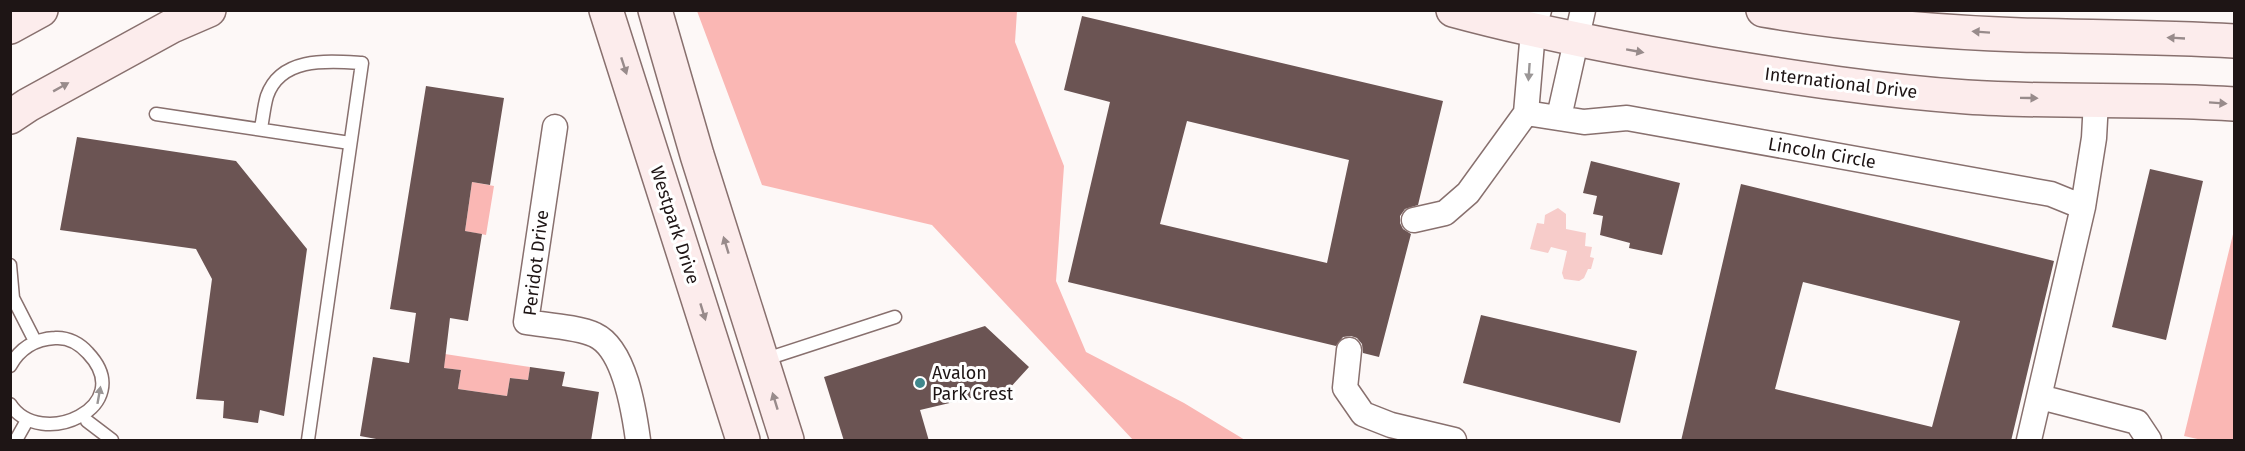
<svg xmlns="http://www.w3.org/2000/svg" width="2245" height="451" font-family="'Fira Sans',sans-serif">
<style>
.green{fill:#fab7b4}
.water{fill:#f7ccca}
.building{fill:#6b5453;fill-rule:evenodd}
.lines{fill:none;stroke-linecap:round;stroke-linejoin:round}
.lane-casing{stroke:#88706e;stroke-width:15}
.street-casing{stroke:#88706e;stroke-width:27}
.secondary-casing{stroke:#88706e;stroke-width:36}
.lane{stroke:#fff;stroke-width:12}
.street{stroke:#fff;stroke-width:24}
.secondary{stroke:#fcecec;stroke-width:33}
.oneway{fill:#988b8b}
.oneway2{fill:#9a9696}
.poi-dot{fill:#40888d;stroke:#fff;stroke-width:2}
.labels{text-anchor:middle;stroke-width:6;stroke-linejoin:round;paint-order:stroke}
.street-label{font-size:18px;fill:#1e1515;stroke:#fff}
.poi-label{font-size:18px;fill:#1e1515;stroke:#fff;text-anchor:start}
</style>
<rect width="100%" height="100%" fill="#fdf8f7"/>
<path class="green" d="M 697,11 L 1017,11 L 1015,42 L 1064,166 L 1056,281 L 1086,352 L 1184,403 L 1245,440 L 1133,440 L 932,225 L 762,185 Z
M 472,182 L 494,186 L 486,235 L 465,231 Z
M 2234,230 L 2234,440 L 2202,440 L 2184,436 Z
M 445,354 L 530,367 L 528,380 L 510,378 L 507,396 L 458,389 L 461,370 L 444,368 Z"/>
<path class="water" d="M 1558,208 L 1566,214 L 1566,229 L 1586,233 L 1585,246 L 1592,247 L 1590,257 L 1594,258 L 1591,269 L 1588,269 L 1584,278 L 1579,281 L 1564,279 L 1562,273 L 1567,251 L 1551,247 L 1548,253 L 1530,249 L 1537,223 L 1544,224 L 1545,215 Z"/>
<path class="building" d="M 1082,16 L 1443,101 L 1418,205 L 1405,209 L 1400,216 L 1400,223 L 1403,229 L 1411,234 L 1379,357 L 1363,353 L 1362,344 L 1357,338 L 1351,336 L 1343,337 L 1336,346 L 1068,282 L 1110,102 L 1064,90 ZM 1187,121 L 1349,160 L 1327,263 L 1160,224 Z
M 426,86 L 504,98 L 490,185 L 472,182 L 465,231 L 482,234 L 468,321 L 450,318 L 444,368 L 461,370 L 458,389 L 507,396 L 510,378 L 528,380 L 530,367 L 565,372 L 562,386 L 599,392 L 591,441 L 387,441 L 360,436 L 373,357 L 409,363 L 416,313 L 390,309 Z
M 77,137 L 236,161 L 307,249 L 284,416 L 260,410 L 258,423 L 223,418 L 224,401 L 196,399 L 212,279 L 196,249 L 60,230 Z
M 1591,161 L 1680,183 L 1662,255 L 1629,248 L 1630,243 L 1600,235 L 1603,216 L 1593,214 L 1597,196 L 1583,193 Z
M 2150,169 L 2203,181 L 2166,340 L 2112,327 Z
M 1741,184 L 2054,261 L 2011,441 L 1681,441 ZM 1803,282 L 1960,321 L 1932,427 L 1775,389 Z
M 1481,315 L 1637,351 L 1620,423 L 1463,383 Z
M 985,326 L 1029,367 L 1009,389 L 920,410 L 929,441 L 844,441 L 824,377 Z"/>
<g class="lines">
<defs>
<path id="lane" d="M 156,114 L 350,143
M 261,128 C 263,118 264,106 267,96 C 281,56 329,61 362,63 L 308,440
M 10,265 L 13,298 L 35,341
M 763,360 L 895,317
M 10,366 C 20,348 35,339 55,338 C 68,337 80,344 88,353 C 139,407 40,451 10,404
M 87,421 L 112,440
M 16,440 L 25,424"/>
<path id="street" d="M 1526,113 L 1584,122 L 1627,118 L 2051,194 L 2083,207
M 1559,117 L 1583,10
M 555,127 L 526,322 C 544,325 579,327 595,335 C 625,349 634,411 638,440
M 1414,220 L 1445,213 L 1468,193 L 1526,113 L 1533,31 L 1539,10
M 1349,350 L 1345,388 L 1363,414 L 1391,425 L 1454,440
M 2040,397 L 2137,422 L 2149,440
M 2029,440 L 2083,207 L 2094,138 L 2096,101"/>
<path id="secondary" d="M 606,10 L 743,440
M 655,10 L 697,155 L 787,440
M 1453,10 C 1538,33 1624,49 1711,64 C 1796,78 1881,91 1967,97 C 2056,103 2146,98 2234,104
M 1763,10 C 1847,24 1936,32 2021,35 C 2092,37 2163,37 2234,41
M 10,27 L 41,10
M 10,117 L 28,105 L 172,26 L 209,10"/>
</defs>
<use href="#lane" class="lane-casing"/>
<use href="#street" class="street-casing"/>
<use href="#secondary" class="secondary-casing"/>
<use href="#lane" class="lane"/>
<use href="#street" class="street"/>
<use href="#secondary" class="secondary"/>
</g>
<defs><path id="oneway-solid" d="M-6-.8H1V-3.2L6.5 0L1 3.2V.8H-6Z" transform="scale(1.5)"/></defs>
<g class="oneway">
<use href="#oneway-solid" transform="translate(1981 32) rotate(-176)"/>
<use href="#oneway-solid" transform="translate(2176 38) rotate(-177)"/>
<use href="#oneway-solid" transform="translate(1635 51) rotate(10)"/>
<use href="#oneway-solid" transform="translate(624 66) rotate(72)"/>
<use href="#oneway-solid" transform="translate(61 87) rotate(-29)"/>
<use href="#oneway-solid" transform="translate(2029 98) rotate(1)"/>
<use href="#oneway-solid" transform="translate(2218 103) rotate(4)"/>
<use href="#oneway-solid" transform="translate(726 245) rotate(-107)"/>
<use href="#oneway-solid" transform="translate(703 312) rotate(73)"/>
<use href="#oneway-solid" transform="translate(775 401) rotate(-107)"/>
</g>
<g class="oneway2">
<use href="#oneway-solid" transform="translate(1529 72) rotate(94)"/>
<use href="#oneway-solid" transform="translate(99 395) rotate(-80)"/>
</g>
<circle class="poi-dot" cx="920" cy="383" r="6"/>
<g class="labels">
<g class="street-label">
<text transform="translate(1841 83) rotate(7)" y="6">International Drive</text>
<text transform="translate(1822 153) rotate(10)" y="6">Lincoln Circle</text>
<text transform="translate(675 225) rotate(72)" y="6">Westpark Drive</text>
<text transform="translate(536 263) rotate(-83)" y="6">Peridot Drive</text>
</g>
<g class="poi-label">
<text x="932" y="379">Avalon<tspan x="932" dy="21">Park Crest</tspan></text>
</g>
</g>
<rect width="2245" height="451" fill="none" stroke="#1e1515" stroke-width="24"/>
</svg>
